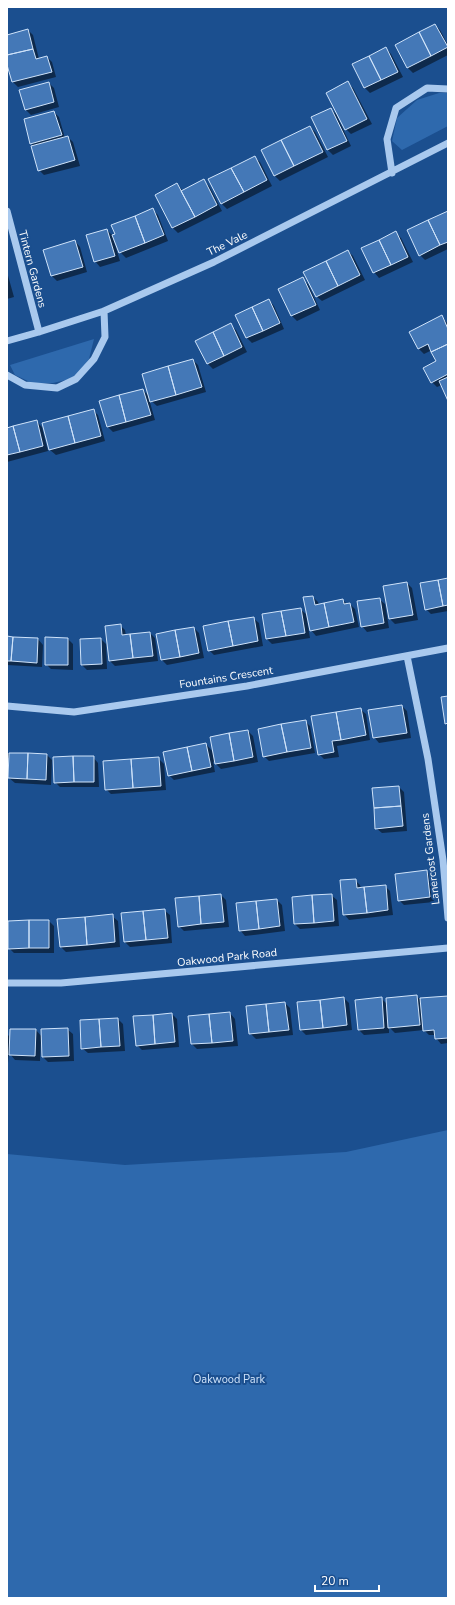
<svg xmlns="http://www.w3.org/2000/svg" width="455" height="1605" font-family="'Nunito Sans',sans-serif">
<style>
.green{fill:#2e69ad}
.shadow{fill:#0007}
.building{fill:#4478b7;stroke:#cfe3fa}
.lines{fill:none;stroke-linecap:round;stroke-linejoin:round}
.minor{stroke:#a9c9ee;stroke-width:7}
.labels{text-anchor:middle;stroke-width:4;stroke-linejoin:round;paint-order:stroke}
.street-label{font-size:11px;fill:#fff;stroke:#1b4f8f}
.park-label{font-size:11px;fill:#cfe3fa;stroke:#1b4f8f}
</style>
<rect width="100%" height="100%" fill="#1b4f8f"/>
<path class="green" d="M 439,93 L 448,93 L 448,126 L 402,150 L 392,141 L 397,118 L 417,100 Z
M 94,339 L 89,359 L 75,378 L 53,383 L 32,383 L 15,375 L 10,365 Z
M 448,1130 L 448,1598 L 7,1598 L 7,1154 L 125,1165 L 346,1152 Z"/>
<path class="shadow" d="M 435,25 L 440,30 L 448,45 L 448,55 L 413,73 L 408,68 L 397,45 Z
M 28,30 L 33,35 L 39,59 L 47,57 L 52,62 L 56,77 L 18,87 L 13,82 L 7,61 L 7,36 Z
M 386,48 L 391,54 L 403,77 L 370,93 L 365,88 L 354,64 Z
M 49,83 L 54,88 L 59,107 L 31,115 L 25,109 Z
M 348,83 L 353,88 L 372,124 L 351,134 L 346,129 Z
M 331,109 L 336,114 L 351,146 L 333,155 L 327,149 Z
M 54,112 L 59,117 L 65,138 L 68,137 L 73,142 L 80,166 L 44,175 L 39,170 L 34,147 L 31,143 Z
M 310,127 L 315,132 L 328,157 L 280,181 L 275,176 L 262,151 Z
M 254,157 L 260,162 L 272,186 L 227,209 L 222,204 Z
M 204,181 L 209,186 L 222,211 L 178,233 L 173,228 L 156,195 L 177,184 L 183,191 Z
M 153,210 L 158,215 L 168,241 L 126,258 L 120,252 L 115,238 L 113,238 L 120,261 L 100,267 L 95,261 L 107,230 L 113,236 Z
M 448,212 L 448,249 L 425,260 L 420,255 Z
M 396,233 L 401,238 L 413,262 L 379,278 L 374,272 Z
M 75,241 L 80,247 L 87,272 L 57,281 L 52,276 L 45,250 Z
M 348,251 L 353,256 L 365,280 L 322,301 L 316,296 Z
M 7,272 L 14,297 L 7,299 Z
M 302,279 L 308,284 L 320,310 L 297,321 L 292,316 L 280,289 Z
M 269,300 L 274,306 L 284,329 L 252,343 L 247,338 L 236,315 Z
M 441,316 L 448,324 L 448,398 L 442,385 L 437,387 L 432,382 L 438,362 L 432,350 L 424,354 L 419,349 Z
M 230,325 L 236,330 L 247,352 L 213,369 L 208,364 L 196,341 Z
M 193,360 L 198,365 L 206,392 L 157,406 L 149,399 L 155,420 L 113,432 L 108,427 L 143,390 L 150,397 Z
M 93,410 L 98,415 L 105,441 L 56,455 L 50,450 Z
M 36,421 L 42,427 L 48,451 L 7,462 L 7,429 Z
M 448,579 L 448,611 L 431,614 L 426,609 Z
M 407,583 L 412,588 L 418,620 L 395,624 L 390,619 Z
M 313,597 L 318,602 L 319,605 L 343,600 L 347,604 L 350,604 L 355,609 L 359,627 L 316,636 L 311,630 Z
M 379,599 L 385,604 L 389,628 L 367,632 L 362,626 Z
M 300,609 L 306,614 L 310,638 L 272,644 L 267,639 L 263,615 Z
M 253,618 L 259,623 L 263,646 L 214,655 L 209,650 Z
M 120,625 L 125,630 L 126,636 L 150,633 L 155,638 L 158,661 L 115,666 L 110,661 Z
M 194,628 L 199,633 L 204,658 L 167,665 L 162,660 Z
M 7,638 L 38,639 L 43,645 L 42,667 L 7,665 Z
M 68,639 L 73,644 L 73,670 L 51,669 L 46,664 Z
M 101,639 L 106,644 L 107,669 L 87,670 L 82,665 Z
M 402,706 L 407,711 L 411,738 L 379,743 L 374,737 Z
M 360,709 L 366,714 L 370,740 L 337,746 L 339,757 L 324,759 L 319,754 Z
M 305,721 L 310,726 L 315,753 L 269,761 L 264,756 Z
M 248,731 L 253,736 L 258,762 L 221,769 L 213,761 L 215,772 L 174,780 L 169,775 L 206,744 L 213,752 Z
M 7,752 L 10,755 L 47,755 L 52,760 L 51,785 L 15,783 L 9,778 L 10,758 L 8,758 L 7,770 Z
M 93,757 L 98,763 L 99,787 L 60,787 L 55,782 Z
M 158,758 L 164,764 L 166,790 L 111,794 L 106,789 Z
M 399,787 L 404,792 L 407,831 L 382,833 L 376,828 Z
M 427,871 L 432,877 L 434,902 L 404,905 L 399,900 Z
M 355,880 L 360,885 L 361,889 L 385,886 L 390,891 L 393,915 L 349,920 L 344,914 Z
M 221,895 L 226,900 L 229,927 L 184,931 L 179,926 Z
M 331,895 L 337,900 L 339,926 L 300,929 L 295,924 Z
M 277,900 L 282,905 L 285,931 L 245,936 L 240,930 Z
M 164,910 L 170,915 L 172,943 L 130,947 L 125,942 Z
M 112,916 L 118,921 L 120,947 L 66,952 L 61,947 Z
M 49,921 L 54,926 L 54,953 L 14,953 L 9,948 Z
M 416,996 L 420,999 L 448,997 L 448,1043 L 441,1044 L 436,1038 L 436,1035 L 429,1035 L 424,1030 L 395,1033 L 389,1027 L 389,1033 L 364,1035 L 359,1030 L 381,998 L 387,1004 Z
M 344,998 L 349,1003 L 352,1030 L 306,1035 L 301,1030 Z
M 285,1003 L 290,1008 L 293,1035 L 256,1039 L 250,1033 Z
M 230,1013 L 235,1019 L 238,1046 L 197,1049 L 192,1044 L 189,1017 Z
M 172,1014 L 177,1019 L 179,1047 L 142,1050 L 137,1045 Z
M 118,1019 L 123,1024 L 125,1051 L 88,1053 L 82,1048 Z
M 67,1029 L 73,1034 L 74,1061 L 48,1062 L 43,1057 Z
M 36,1030 L 42,1037 L 41,1037 L 40,1061 L 15,1060 L 9,1053 L 7,1073 L 7,1034 L 11,1038 Z"/>
<path class="building" d="M 435,24 L 448,47 L 431,56 L 419,32 Z
M 28,29 L 33,49 L 7,55 L 7,35 Z
M 419,32 L 431,56 L 407,68 L 395,45 Z
M 386,47 L 398,72 L 381,80 L 369,56 Z
M 33,49 L 36,59 L 47,56 L 52,72 L 12,82 L 7,65 L 7,55 Z
M 369,56 L 381,80 L 364,88 L 352,64 Z
M 348,81 L 367,119 L 345,130 L 326,93 Z
M 49,82 L 54,102 L 25,110 L 19,90 Z
M 331,108 L 347,141 L 327,150 L 311,117 Z
M 54,111 L 62,135 L 30,144 L 24,119 Z
M 310,126 L 323,152 L 294,166 L 281,140 Z
M 68,136 L 75,160 L 38,171 L 31,146 Z
M 281,140 L 294,166 L 274,176 L 261,150 Z
M 255,156 L 267,180 L 244,192 L 231,168 Z
M 231,168 L 244,192 L 221,204 L 208,179 Z
M 204,179 L 217,205 L 195,217 L 181,191 Z
M 177,183 L 195,217 L 172,228 L 155,195 Z
M 153,208 L 164,235 L 145,243 L 135,216 Z
M 448,211 L 448,242 L 440,245 L 428,220 Z
M 135,216 L 145,243 L 119,253 L 112,235 L 115,234 L 111,225 Z
M 428,220 L 440,245 L 419,256 L 407,230 Z
M 107,229 L 115,256 L 94,262 L 86,235 Z
M 396,231 L 408,257 L 391,265 L 379,240 Z
M 75,240 L 83,267 L 51,276 L 43,250 Z
M 379,240 L 391,265 L 373,273 L 361,248 Z
M 348,250 L 360,275 L 338,286 L 326,261 Z
M 326,261 L 338,286 L 316,297 L 303,272 Z
M 303,277 L 316,305 L 291,316 L 278,289 Z
M 269,299 L 280,323 L 263,331 L 252,307 Z
M 252,307 L 263,331 L 246,338 L 235,315 Z
M 442,315 L 448,329 L 448,344 L 431,352 L 428,344 L 418,349 L 409,332 Z
M 231,323 L 242,347 L 224,356 L 213,332 Z
M 213,332 L 224,356 L 207,364 L 195,341 Z
M 448,344 L 448,374 L 431,383 L 423,368 L 436,361 L 431,352 Z
M 193,359 L 202,387 L 176,395 L 168,366 Z
M 168,366 L 176,395 L 150,402 L 142,374 Z
M 448,377 L 448,401 L 439,381 Z
M 143,389 L 151,415 L 126,422 L 119,395 Z
M 119,395 L 126,422 L 107,427 L 99,401 Z
M 94,409 L 101,436 L 75,443 L 68,416 Z
M 68,416 L 75,443 L 49,450 L 42,423 Z
M 37,420 L 43,446 L 20,452 L 13,426 Z
M 13,426 L 20,452 L 7,455 L 7,428 Z
M 448,578 L 448,605 L 443,606 L 438,580 Z
M 438,580 L 443,606 L 425,610 L 420,583 Z
M 407,582 L 413,615 L 389,619 L 383,586 Z
M 313,596 L 315,605 L 324,603 L 329,627 L 310,631 L 303,597 Z
M 380,598 L 384,623 L 361,627 L 357,601 Z
M 343,599 L 344,604 L 350,603 L 354,622 L 329,627 L 324,603 Z
M 301,608 L 305,633 L 286,636 L 281,611 Z
M 281,611 L 286,636 L 266,639 L 262,614 Z
M 254,617 L 258,641 L 233,646 L 228,621 Z
M 228,621 L 233,646 L 208,651 L 203,626 Z
M 121,624 L 122,635 L 130,634 L 133,658 L 109,661 L 105,626 Z
M 194,627 L 199,653 L 180,657 L 175,630 Z
M 175,630 L 180,657 L 161,660 L 156,634 Z
M 150,632 L 153,656 L 133,658 L 130,634 Z
M 7,636 L 13,637 L 11,661 L 7,661 Z
M 13,637 L 38,638 L 37,663 L 11,661 Z
M 45,637 L 68,638 L 68,665 L 45,665 Z
M 101,638 L 102,664 L 81,665 L 80,639 Z
M 448,696 L 448,723 L 445,724 L 441,697 Z
M 402,705 L 407,733 L 373,738 L 368,710 Z
M 361,708 L 366,735 L 341,740 L 336,712 Z
M 336,712 L 341,740 L 332,741 L 334,752 L 318,755 L 311,716 Z
M 306,720 L 311,748 L 287,752 L 281,724 Z
M 281,724 L 287,752 L 263,757 L 258,729 Z
M 248,730 L 253,757 L 234,761 L 229,733 Z
M 229,733 L 234,761 L 215,764 L 210,737 Z
M 206,743 L 211,767 L 192,771 L 187,747 Z
M 187,747 L 192,771 L 168,776 L 163,752 Z
M 9,753 L 28,753 L 27,779 L 8,778 Z
M 28,753 L 47,754 L 46,780 L 27,779 Z
M 73,756 L 74,782 L 54,783 L 53,757 Z
M 73,756 L 94,756 L 94,782 L 74,782 Z
M 159,757 L 161,786 L 133,788 L 131,759 Z
M 131,759 L 133,788 L 105,790 L 103,761 Z
M 399,786 L 401,806 L 374,808 L 372,788 Z
M 401,806 L 403,826 L 375,829 L 374,808 Z
M 427,870 L 430,897 L 398,901 L 395,874 Z
M 356,879 L 357,888 L 364,887 L 367,913 L 343,915 L 340,880 Z
M 386,885 L 388,910 L 367,913 L 364,887 Z
M 221,894 L 224,922 L 201,924 L 199,896 Z
M 332,894 L 334,921 L 314,923 L 312,895 Z
M 312,895 L 314,923 L 294,924 L 292,897 Z
M 199,896 L 201,924 L 178,927 L 175,898 Z
M 277,899 L 280,926 L 259,929 L 256,901 Z
M 256,901 L 259,929 L 239,931 L 236,903 Z
M 165,909 L 168,938 L 146,940 L 143,911 Z
M 143,911 L 146,940 L 124,942 L 121,913 Z
M 113,914 L 115,942 L 87,945 L 85,917 Z
M 85,917 L 87,945 L 60,947 L 57,919 Z
M 29,920 L 29,948 L 8,949 L 8,921 Z
M 29,920 L 49,920 L 49,948 L 29,948 Z
M 417,995 L 420,1025 L 388,1028 L 386,998 Z
M 448,996 L 448,1038 L 435,1039 L 434,1030 L 423,1031 L 420,998 Z
M 344,997 L 347,1025 L 323,1028 L 320,1000 Z
M 382,997 L 384,1028 L 358,1030 L 355,1000 Z
M 320,1000 L 323,1028 L 300,1030 L 297,1002 Z
M 285,1002 L 289,1030 L 269,1032 L 266,1004 Z
M 266,1004 L 269,1032 L 249,1034 L 246,1006 Z
M 230,1012 L 233,1041 L 212,1043 L 209,1014 Z
M 172,1013 L 175,1042 L 155,1044 L 153,1015 Z
M 209,1014 L 212,1043 L 191,1044 L 188,1016 Z
M 153,1015 L 155,1044 L 136,1046 L 133,1016 Z
M 118,1018 L 120,1046 L 101,1047 L 99,1019 Z
M 99,1019 L 101,1047 L 81,1049 L 80,1020 Z
M 68,1028 L 69,1056 L 42,1057 L 41,1029 Z
M 10,1029 L 36,1029 L 35,1056 L 9,1055 Z"/>
<g class="lines">
<path class="minor" d="M 392,173 L 387,139 L 396,108 L 427,88 L 448,89
M 7,211 L 39,332
M 7,341 L 39,332 L 104,311 L 214,262 L 448,143
M 7,375 L 25,385 L 57,388 L 76,379 L 94,359 L 105,337 L 104,311
M 407,656 L 428,759 L 443,860 L 448,918
M 7,706 L 74,712 L 247,686 L 448,648
M 7,983 L 61,983 L 448,948"/>
</g>
<g class="labels">
<g class="street-label">
<text transform="translate(227 243) rotate(-26)" y="4">The Vale</text>
<text transform="translate(33 269) rotate(75)" y="4">Tintern Gardens</text>
<text transform="translate(226 677) rotate(-9)" y="4">Fountains Crescent</text>
<text transform="translate(430 859) rotate(-97)" y="4">Lanercost Gardens</text>
<text transform="translate(227 957) rotate(-6)" y="4">Oakwood Park Road</text>
</g>
<g class="park-label">
<text x="229" y="1383">Oakwood Park</text>
</g>
</g>
<rect width="455" height="1605" fill="none" stroke="#ffffff" stroke-width="16"/>
<path d="M315 1585v6h64v-6" fill="none" stroke="#ffffff" stroke-width="2"/>
<text x="321" y="1585" font-size="12" fill="#ffffff" stroke="#1b4f8f" stroke-width="3" paint-order="stroke">20 m</text>
</svg>
